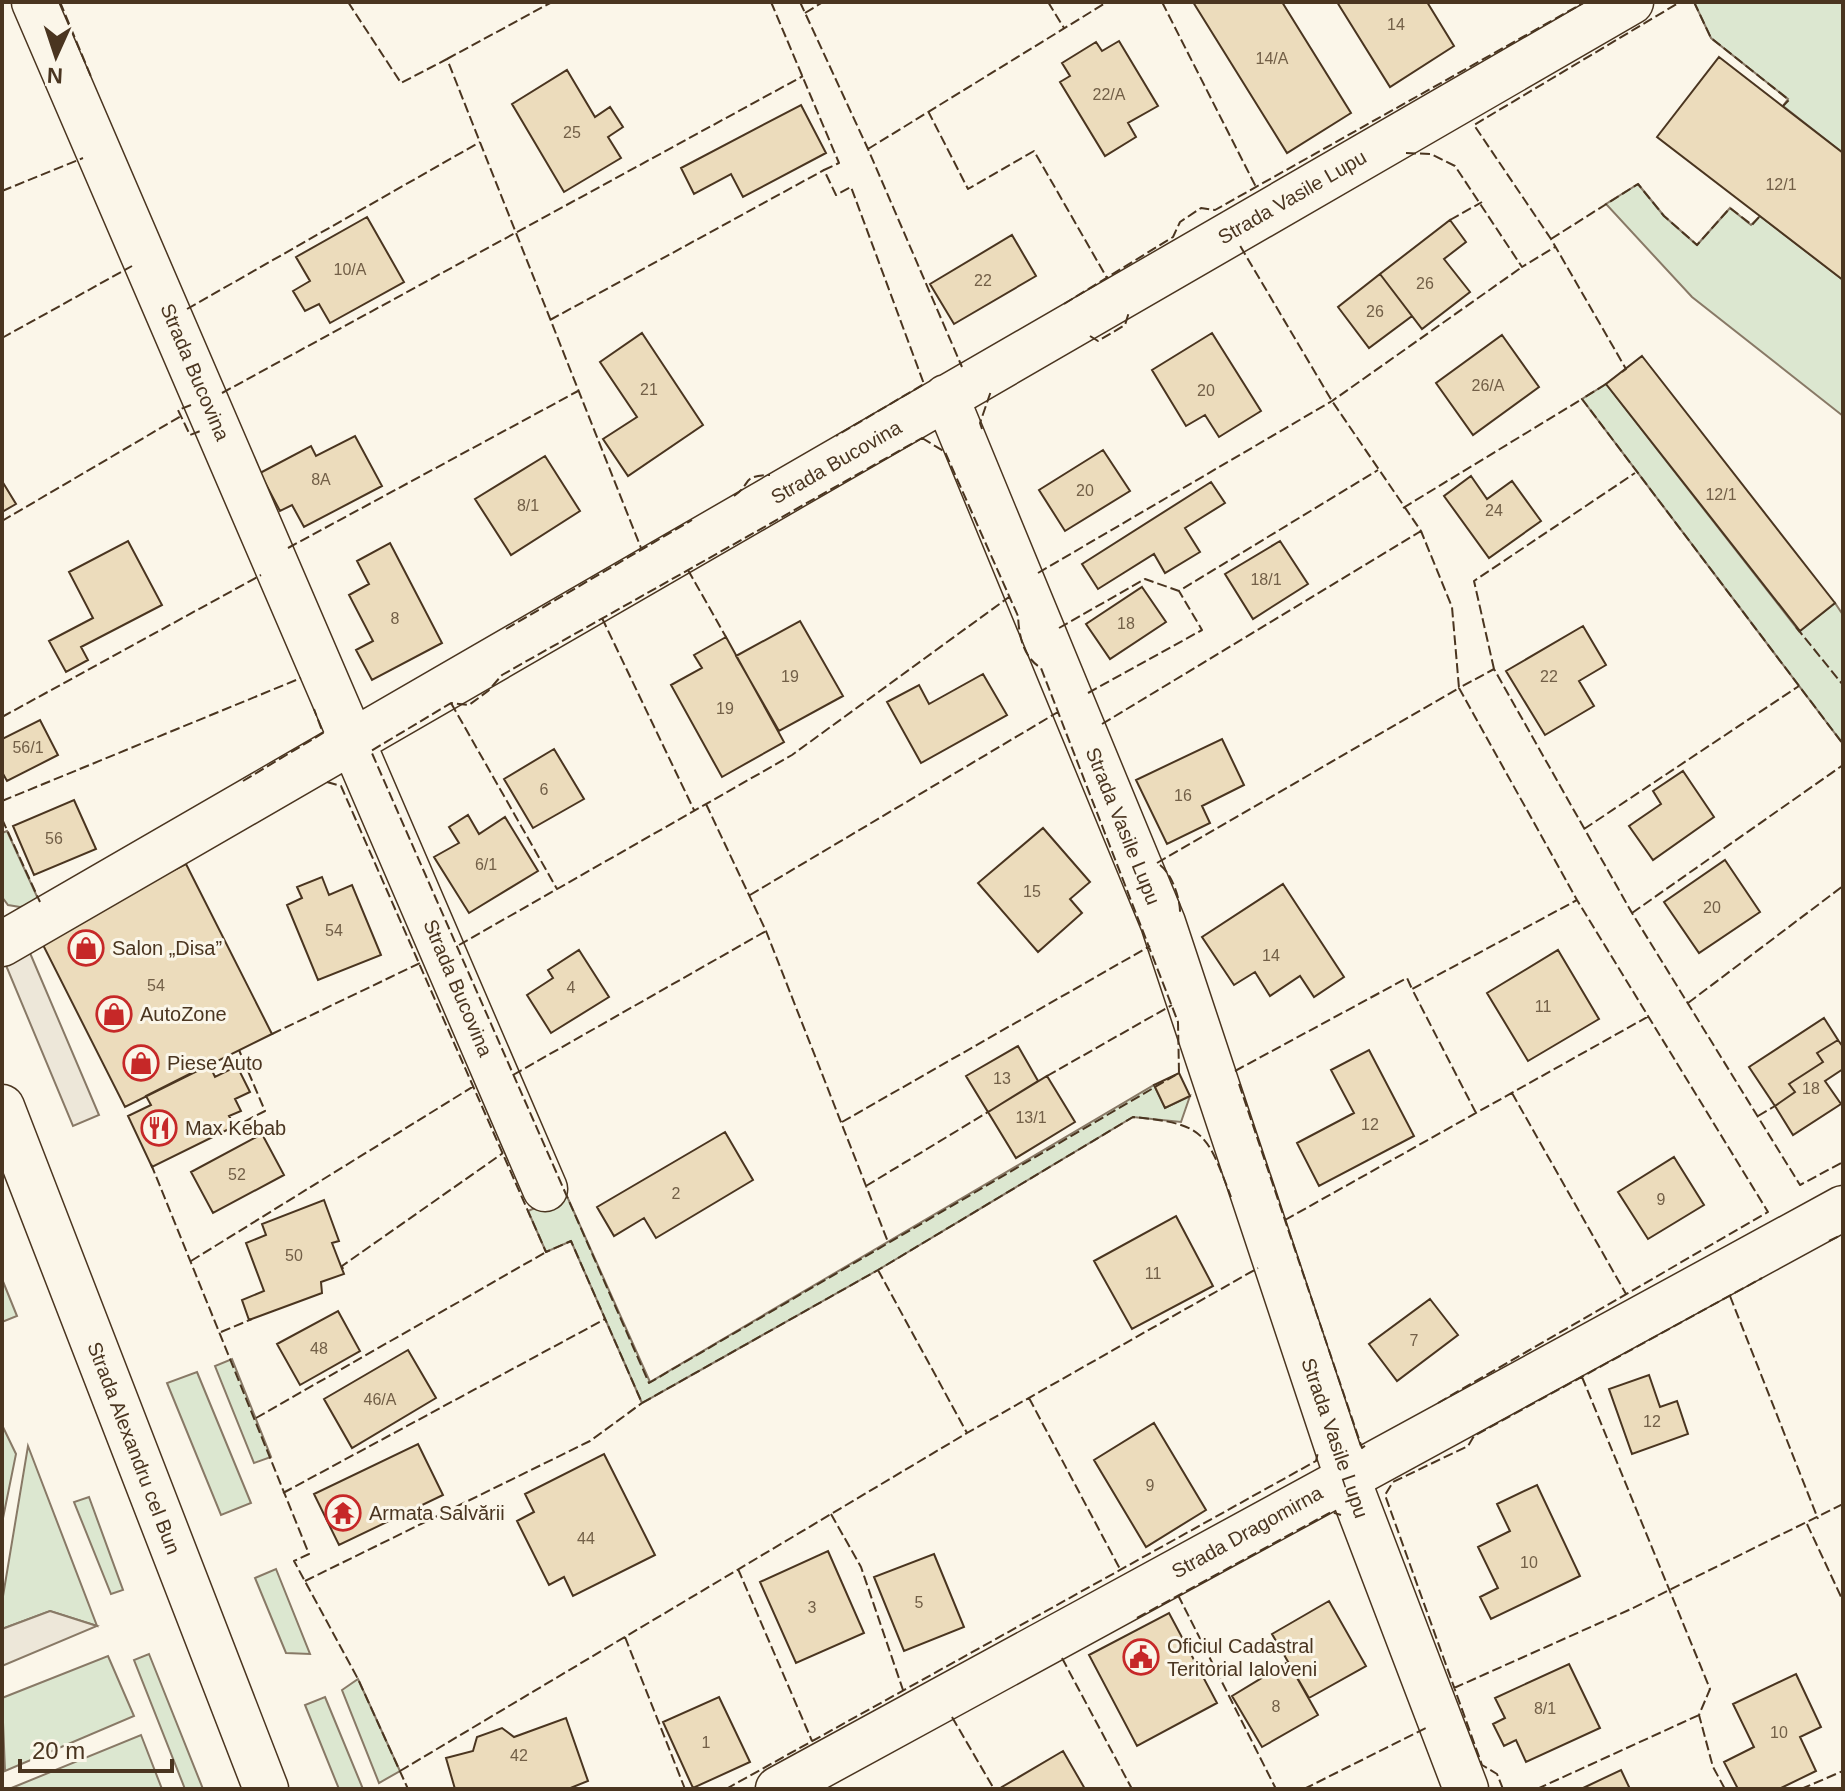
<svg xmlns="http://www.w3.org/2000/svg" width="1845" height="1791" font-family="Helvetica,sans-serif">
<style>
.green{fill:#dce7d0;stroke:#887966;stroke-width:2}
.parking{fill:#ede7d9;stroke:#887966;stroke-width:2}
.building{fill:#ecdcbc;stroke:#4a3520;stroke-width:2}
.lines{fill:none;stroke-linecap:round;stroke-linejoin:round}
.street-casing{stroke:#4a3520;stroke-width:47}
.secondary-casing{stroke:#4a3520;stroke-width:47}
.street{stroke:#fbf6e9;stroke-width:44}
.secondary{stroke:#fbf6e9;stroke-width:44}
.fence{stroke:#4a3520;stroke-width:2;stroke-dasharray:10 4;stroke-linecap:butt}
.labels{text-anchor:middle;stroke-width:6;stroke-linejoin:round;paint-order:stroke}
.number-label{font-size:16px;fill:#725f47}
.street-label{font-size:20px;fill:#4a3520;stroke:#fbf6e9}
.poi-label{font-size:20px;fill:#4a3520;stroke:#fbf6e9;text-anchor:start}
</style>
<rect width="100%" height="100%" fill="#fbf6e9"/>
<path class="green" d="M 1694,2 L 1843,2 L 1843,153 L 1783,106 L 1788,99 L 1711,38 Z
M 1638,184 L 1664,216 L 1697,245 L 1730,208 L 1751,225 L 1760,216 L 1843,280 L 1843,416 L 1692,297 L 1606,204 Z
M 1606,384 L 1799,631 L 1835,603 L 1843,615 L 1843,744 L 1582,399 Z
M 7,831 L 40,903 L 20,907 L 8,905 L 2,897 L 2,833 Z
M 1154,1085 L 1165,1108 L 1190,1096 L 1181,1122 L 1133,1117 L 878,1270 L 642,1403 L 571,1241 L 546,1252 L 528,1211 L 566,1194 L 650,1382 Z
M 2,1279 L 17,1316 L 2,1322 Z
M 232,1359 L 271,1457 L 254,1463 L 215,1366 Z
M 197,1372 L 251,1503 L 221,1515 L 167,1383 Z
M 2,1425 L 16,1454 L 2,1523 Z
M 28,1446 L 97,1626 L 50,1611 L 2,1629 L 2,1602 Z
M 89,1497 L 123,1590 L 111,1594 L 74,1502 Z
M 276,1569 L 310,1654 L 286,1653 L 255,1578 Z
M 149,1654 L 203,1789 L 185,1789 L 134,1660 Z
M 108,1656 L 134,1716 L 5,1771 L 2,1698 Z
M 358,1679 L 400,1771 L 379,1783 L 342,1690 Z
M 325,1697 L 363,1789 L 339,1789 L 305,1705 Z
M 141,1735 L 162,1789 L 9,1789 Z"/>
<path class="parking" d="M 30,953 L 99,1115 L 73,1126 L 5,963 Z
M 50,1611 L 97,1626 L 2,1666 L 2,1629 Z"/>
<path class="building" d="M 1193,2 L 1282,2 L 1351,113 L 1287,153 Z
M 1337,2 L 1427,2 L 1454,46 L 1390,87 Z
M 1119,41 L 1158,106 L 1128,123 L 1136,137 L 1105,156 L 1060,82 L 1070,76 L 1062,63 L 1096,42 L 1102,51 Z
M 1719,57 L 1843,153 L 1843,280 L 1657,137 Z
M 567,70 L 595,117 L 610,107 L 623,127 L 608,137 L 621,158 L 564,192 L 512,104 Z
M 801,105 L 826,153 L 743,197 L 731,174 L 694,194 L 681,168 Z
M 367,217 L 404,282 L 330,323 L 319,304 L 305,311 L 293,291 L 310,281 L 296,257 Z
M 1450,220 L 1466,242 L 1444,259 L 1470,292 L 1422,329 L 1380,274 Z
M 1012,235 L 1036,276 L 954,324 L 930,284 Z
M 1380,274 L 1412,316 L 1369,348 L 1338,307 Z
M 642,333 L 703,425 L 628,476 L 603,439 L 637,417 L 600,362 Z
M 1212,333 L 1261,411 L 1219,437 L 1205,415 L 1186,426 L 1152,370 Z
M 1502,335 L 1539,387 L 1473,435 L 1436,383 Z
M 1642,356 L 1835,603 L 1800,631 L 1606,384 Z
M 355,436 L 382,486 L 304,527 L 292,505 L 280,511 L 260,473 L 311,446 L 316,456 Z
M 1103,450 L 1130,491 L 1065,531 L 1039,490 Z
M 545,456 L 580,511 L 511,555 L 475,499 Z
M 1471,476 L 1487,499 L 1512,481 L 1541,521 L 1489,558 L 1444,496 Z
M 2,481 L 16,504 L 2,512 Z
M 1211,482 L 1225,503 L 1185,528 L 1200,552 L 1165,573 L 1154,554 L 1098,589 L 1082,564 Z
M 128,541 L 162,605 L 81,647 L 88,660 L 66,672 L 49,641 L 93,618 L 69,572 Z
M 1280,541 L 1308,584 L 1253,619 L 1225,574 Z
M 390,543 L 442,643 L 372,680 L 356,650 L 373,641 L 349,595 L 369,584 L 357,561 Z
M 1142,587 L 1166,622 L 1110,659 L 1086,624 Z
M 800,621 L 843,696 L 779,731 L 736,656 Z
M 1583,626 L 1606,665 L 1579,681 L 1594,706 L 1545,735 L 1506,671 Z
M 726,637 L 784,742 L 722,777 L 671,685 L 702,668 L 694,655 Z
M 983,674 L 1007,715 L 921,763 L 887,702 L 919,685 L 929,704 Z
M 40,720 L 58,755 L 7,781 L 2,772 L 2,739 Z
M 1222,739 L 1244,785 L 1202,806 L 1210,823 L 1167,844 L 1136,780 Z
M 554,749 L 584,799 L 533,828 L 504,779 Z
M 1683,771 L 1714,817 L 1653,860 L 1629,826 L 1661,804 L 1653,791 Z
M 74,800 L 96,849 L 34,875 L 13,826 Z
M 468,815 L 479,834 L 505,817 L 538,871 L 469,913 L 434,857 L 459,843 L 449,827 Z
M 1043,828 L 1090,882 L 1070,899 L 1082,913 L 1038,952 L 978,883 Z
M 1725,860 L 1760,912 L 1699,953 L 1664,902 Z
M 186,864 L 272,1034 L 125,1107 L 39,937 Z
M 322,877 L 329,895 L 352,885 L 381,955 L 318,980 L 287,905 L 302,898 L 297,887 Z
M 1283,884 L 1344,977 L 1314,997 L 1300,976 L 1270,996 L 1255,972 L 1234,985 L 1202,937 Z
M 579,950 L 609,997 L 551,1033 L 527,995 L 553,978 L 548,970 Z
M 1558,950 L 1599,1019 L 1528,1061 L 1487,993 Z
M 1824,1018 L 1838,1040 L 1817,1053 L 1823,1062 L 1789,1084 L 1795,1092 L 1775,1106 L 1749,1067 Z
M 1838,1040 L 1843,1047 L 1843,1069 L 1825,1081 L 1841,1104 L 1793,1135 L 1775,1106 L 1795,1092 L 1789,1084 L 1823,1062 L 1817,1053 Z
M 1018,1046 L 1038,1081 L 988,1112 L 966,1076 Z
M 1369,1050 L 1414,1136 L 1319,1186 L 1297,1143 L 1354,1113 L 1331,1070 Z
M 209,1064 L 215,1077 L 237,1066 L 250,1092 L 235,1099 L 241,1111 L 229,1116 L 235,1126 L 152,1167 L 128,1116 L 151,1105 L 146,1096 Z
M 1179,1073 L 1190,1096 L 1165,1108 L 1154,1085 Z
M 1047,1076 L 1075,1122 L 1016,1158 L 988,1112 Z
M 725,1132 L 753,1180 L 656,1238 L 644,1218 L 614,1236 L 597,1207 Z
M 262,1134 L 284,1175 L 213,1213 L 191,1172 Z
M 1674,1157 L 1704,1205 L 1648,1239 L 1618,1192 Z
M 324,1200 L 339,1241 L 332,1243 L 344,1274 L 321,1282 L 322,1293 L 249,1320 L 242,1300 L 264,1291 L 246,1243 L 266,1235 L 262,1224 Z
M 1176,1216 L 1213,1286 L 1132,1329 L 1094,1261 Z
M 1430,1299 L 1458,1335 L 1397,1381 L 1369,1344 Z
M 338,1311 L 360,1351 L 300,1385 L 277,1344 Z
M 408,1350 L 436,1398 L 352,1448 L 324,1399 Z
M 1649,1375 L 1660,1407 L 1677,1401 L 1688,1434 L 1632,1454 L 1609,1389 Z
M 1154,1423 L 1206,1510 L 1146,1547 L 1094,1460 Z
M 418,1444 L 443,1495 L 339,1545 L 314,1494 Z
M 604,1454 L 655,1555 L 573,1596 L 564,1577 L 549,1585 L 517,1521 L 534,1512 L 525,1494 Z
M 1537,1485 L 1580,1576 L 1491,1619 L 1480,1597 L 1498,1588 L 1478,1547 L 1510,1531 L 1497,1504 Z
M 828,1551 L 864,1633 L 796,1663 L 760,1582 Z
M 934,1554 L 964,1627 L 904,1651 L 874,1577 Z
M 1329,1601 L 1366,1666 L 1309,1698 L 1272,1634 Z
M 1169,1613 L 1217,1703 L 1137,1746 L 1089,1655 Z
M 1288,1662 L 1318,1715 L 1262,1747 L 1232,1696 Z
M 1569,1664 L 1600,1728 L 1526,1762 L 1516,1740 L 1504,1746 L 1493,1724 L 1505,1718 L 1495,1698 Z
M 1796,1674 L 1821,1727 L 1800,1737 L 1816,1771 L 1779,1789 L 1738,1789 L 1724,1762 L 1754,1747 L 1733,1704 Z
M 719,1697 L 750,1762 L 693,1788 L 663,1722 Z
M 566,1718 L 588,1781 L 568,1789 L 455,1789 L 446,1758 L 473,1751 L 477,1737 L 502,1728 L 514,1737 Z
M 1063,1751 L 1085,1789 L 1004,1789 L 1002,1787 Z
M 1621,1770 L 1630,1789 L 1581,1789 Z"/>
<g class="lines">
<defs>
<path id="street" d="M 34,2 L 545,1189
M 946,397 L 1163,923 L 1347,1477 L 1466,1789
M 2,944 L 1631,2
M 778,1789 L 1843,1208"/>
<path id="secondary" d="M 2,1107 L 266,1789"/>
</defs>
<use href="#street" class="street-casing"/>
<use href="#secondary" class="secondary-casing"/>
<use href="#street" class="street"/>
<use href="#secondary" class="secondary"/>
<path class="fence" d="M 60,2 L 92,79
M 348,2 L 401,83 L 447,59 L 641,548
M 771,2 L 839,163 L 824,170 L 836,195 L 851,187 L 924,384 L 836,436
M 800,2 L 868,149 L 962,367
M 1048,2 L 1064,28
M 1162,2 L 1256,187
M 1694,2 L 1711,38 L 1789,100 L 1783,106
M 805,13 L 823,2
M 447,59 L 552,2
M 928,111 L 968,189 L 1034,151 L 1107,278
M 868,149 L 1107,2
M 1406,153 L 1431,154 L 1455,166 L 1522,267 L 1555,247
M 2,191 L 83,158
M 1450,220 L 1482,202
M 1551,239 L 1638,184 L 1664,216 L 1697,245 L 1730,208 L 1752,225 L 1760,216
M 1064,304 L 1173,237 L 1180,222 L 1201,208 L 1215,210 L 1585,2
M 187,309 L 480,142
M 550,320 L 824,170
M 1090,336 L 1098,341 L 1125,325 L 1129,312
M 2,338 L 132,266
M 1622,372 L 1626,369 L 1551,239 L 1474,125 L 1680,2
M 1606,384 L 1582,399 L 1843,744
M 222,393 L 803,76
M 191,405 L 178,410 L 190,435 L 203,430
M 982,429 L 980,423 L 991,391
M 922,438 L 945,452 L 1018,616 C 1019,636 1023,657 1041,668 L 1178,1022 L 1179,1073 L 649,1383 L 371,751 L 451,703 L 469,705 L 488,691 L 502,675 Z
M 734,496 C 753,483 740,476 770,475
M 1403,508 L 1582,399
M 2,521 L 181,416
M 288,548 L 578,391
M 688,570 L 726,637
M 1038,573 L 1332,401 L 1522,267
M 602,618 L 694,810
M 1796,627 L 1843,685
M 1059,628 L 1145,579 L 1179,591 L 1378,470
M 506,629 L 692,520
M 1494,669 L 1474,581 L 1635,473
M 1088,693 L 1202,630 L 1179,591
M 451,703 L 557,889
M 2,717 L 261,575
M 1102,724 L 1421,531
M 243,781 L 323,733 L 314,709
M 327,782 L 341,786 L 546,1252 L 571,1241 L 642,1403 L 878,1270 L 1133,1117 C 1204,1124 1206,1131 1231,1197
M 2,801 L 301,678
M 706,804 L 766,931 L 888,1242
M 2,819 L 40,902
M 1584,829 L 1799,686
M 1157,863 L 1459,688 L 1452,607 L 1421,531 L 1332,401 L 1239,244
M 1160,865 C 1172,874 1181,900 1180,915
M 750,895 L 1058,712
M 1632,913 L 1843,765
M 459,945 L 792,755 L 1009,597
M 1688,1003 L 1843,886
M 272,1034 L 420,963
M 1235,1071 L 1407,978 L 1412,989
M 513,1075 L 766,931
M 1047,1076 L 1172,1005
M 1239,1084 L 1362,1448 L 1366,1445
M 1512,1093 L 1626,1294
M 1476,1113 L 1412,989 L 1577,900
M 1758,1116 L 1775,1106
M 842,1122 L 1150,946
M 232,1128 L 265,1111 L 239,1050
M 151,1164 L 309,1554 L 294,1561 L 358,1679 L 408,1789
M 866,1186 L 988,1112
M 1285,1220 L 1649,1016
M 1829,1241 L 1843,1234
M 191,1261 L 474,1086
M 343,1269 L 342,1266 L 503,1153
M 878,1270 L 967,1433
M 1730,1296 L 1818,1519
M 221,1332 L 252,1319
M 1582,1377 L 1710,1689 L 1699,1715 L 1713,1767 L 1725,1789
M 1029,1398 L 1120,1569
M 1438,1403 L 1768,1212 L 1577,900 L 1459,688 L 1494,669 L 1632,913 L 1800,1185 L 1843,1162
M 256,1418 L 546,1252
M 283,1493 L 605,1319
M 831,1514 L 861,1567 L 903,1690
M 1807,1524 L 1843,1601
M 738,1569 L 812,1741
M 305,1581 L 590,1441 L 642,1403
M 1178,1595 L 1276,1789
M 1137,1618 L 1331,1512 L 1341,1515
M 625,1637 L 685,1789
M 1062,1658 L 1132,1789
M 1454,1688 L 1631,1609 L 1843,1504
M 952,1717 L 994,1789
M 400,1771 L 967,1433 L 1258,1268
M 726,1789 L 1316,1461 L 1318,1452
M 1304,1789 L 1426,1728
M 1503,1789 L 1497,1774 L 1482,1765 L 1385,1495 L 1393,1482 L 1468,1446 L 1474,1436 L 1762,1278
M 1537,1789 L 1699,1715
M 1801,1789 L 1843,1771"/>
</g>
<defs>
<symbol id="shop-ring" viewBox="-11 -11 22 22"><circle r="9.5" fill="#fbf6e9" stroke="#c62828" stroke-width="1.5"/><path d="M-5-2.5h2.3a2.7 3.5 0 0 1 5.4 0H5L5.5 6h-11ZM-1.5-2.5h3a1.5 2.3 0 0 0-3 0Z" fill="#c62828"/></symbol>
<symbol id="restaurant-ring" viewBox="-11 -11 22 22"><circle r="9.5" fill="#fbf6e9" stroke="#c62828" stroke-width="1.5"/><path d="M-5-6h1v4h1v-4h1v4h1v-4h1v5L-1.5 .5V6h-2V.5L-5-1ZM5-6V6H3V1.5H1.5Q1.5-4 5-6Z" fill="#c62828"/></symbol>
<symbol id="temple-ring" viewBox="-11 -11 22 22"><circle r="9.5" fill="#fbf6e9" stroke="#c62828" stroke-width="1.5"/><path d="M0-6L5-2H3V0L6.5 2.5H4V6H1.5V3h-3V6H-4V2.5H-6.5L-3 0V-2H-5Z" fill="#c62828"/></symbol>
<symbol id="civic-ring" viewBox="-11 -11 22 22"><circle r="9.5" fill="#fbf6e9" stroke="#c62828" stroke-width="1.5"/><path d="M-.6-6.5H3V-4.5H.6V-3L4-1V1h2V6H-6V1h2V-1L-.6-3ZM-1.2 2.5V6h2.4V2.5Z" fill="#c62828"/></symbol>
</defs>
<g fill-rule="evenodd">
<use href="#shop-ring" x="66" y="928" width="40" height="40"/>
<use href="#shop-ring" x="94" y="994" width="40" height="40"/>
<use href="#shop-ring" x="121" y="1043" width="40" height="40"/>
<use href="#restaurant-ring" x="139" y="1108" width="40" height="40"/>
<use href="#temple-ring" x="323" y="1493" width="40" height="40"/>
<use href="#civic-ring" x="1121" y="1637" width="40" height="40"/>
</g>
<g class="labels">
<g class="number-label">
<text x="1396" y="30">14</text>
<text x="1272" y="64">14/A</text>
<text x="1109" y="100">22/A</text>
<text x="572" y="138">25</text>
<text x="1781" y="190">12/1</text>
<text x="350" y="275">10/A</text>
<text x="983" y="286">22</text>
<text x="1425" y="289">26</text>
<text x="1375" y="317">26</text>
<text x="1488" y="391">26/A</text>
<text x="649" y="395">21</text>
<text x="1206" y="396">20</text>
<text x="321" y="485">8A</text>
<text x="1085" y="496">20</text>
<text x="1721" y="500">12/1</text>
<text x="528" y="511">8/1</text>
<text x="1494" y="516">24</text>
<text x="1266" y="585">18/1</text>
<text x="395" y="624">8</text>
<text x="1126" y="629">18</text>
<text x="790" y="682">19</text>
<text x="1549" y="682">22</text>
<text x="725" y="714">19</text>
<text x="28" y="753">56/1</text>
<text x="544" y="795">6</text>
<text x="1183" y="801">16</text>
<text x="54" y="844">56</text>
<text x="486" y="870">6/1</text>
<text x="1032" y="897">15</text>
<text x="1712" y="913">20</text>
<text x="334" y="936">54</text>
<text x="1271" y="961">14</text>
<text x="156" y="991">54</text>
<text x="571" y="993">4</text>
<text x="1543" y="1012">11</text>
<text x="1002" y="1084">13</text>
<text x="1811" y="1094">18</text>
<text x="1031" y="1123">13/1</text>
<text x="1370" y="1130">12</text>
<text x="237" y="1180">52</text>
<text x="676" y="1199">2</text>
<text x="1661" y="1205">9</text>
<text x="294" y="1261">50</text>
<text x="1153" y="1279">11</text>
<text x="1414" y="1346">7</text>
<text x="319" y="1354">48</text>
<text x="380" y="1405">46/A</text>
<text x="1652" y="1427">12</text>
<text x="1150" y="1491">9</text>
<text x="586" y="1544">44</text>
<text x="1529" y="1568">10</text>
<text x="919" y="1608">5</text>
<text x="812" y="1613">3</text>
<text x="1276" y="1712">8</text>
<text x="1545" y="1714">8/1</text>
<text x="1779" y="1738">10</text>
<text x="706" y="1748">1</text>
<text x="519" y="1761">42</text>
</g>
<g class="street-label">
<text transform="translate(1292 197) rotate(-30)" y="7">Strada Vasile Lupu</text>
<text transform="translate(195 372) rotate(67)" y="7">Strada Bucovina</text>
<text transform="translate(836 462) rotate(-30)" y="7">Strada Bucovina</text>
<text transform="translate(1123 826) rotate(68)" y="7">Strada Vasile Lupu</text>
<text transform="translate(458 988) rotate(67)" y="7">Strada Bucovina</text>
<text transform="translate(1335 1438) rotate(71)" y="7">Strada Vasile Lupu</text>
<text transform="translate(134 1448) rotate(69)" y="7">Strada Alexandru cel Bun</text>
<text transform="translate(1247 1532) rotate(-29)" y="7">Strada Dragomirna</text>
</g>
<g class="poi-label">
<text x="112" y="955">Salon „Disa”</text>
<text x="140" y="1021">AutoZone</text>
<text x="167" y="1070">Piese Auto</text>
<text x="185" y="1135">Max Kebab</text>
<text x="369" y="1520">Armata Salvării</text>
<text x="1167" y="1653">Oficiul Cadastral<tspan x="1167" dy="23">Teritorial Ialoveni</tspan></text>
</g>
</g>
<rect width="1845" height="1791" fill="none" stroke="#4a3520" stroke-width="8"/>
<g transform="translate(56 56) rotate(183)" stroke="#fbf6e9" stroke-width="6" paint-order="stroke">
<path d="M0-6L14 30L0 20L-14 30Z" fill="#4a3520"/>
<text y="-12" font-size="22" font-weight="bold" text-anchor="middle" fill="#4a3520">N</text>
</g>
<path d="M20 1759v12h152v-12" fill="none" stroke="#4a3520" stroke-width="4"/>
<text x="32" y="1759" font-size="24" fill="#4a3520" stroke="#fbf6e9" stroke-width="6" paint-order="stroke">20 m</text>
</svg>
